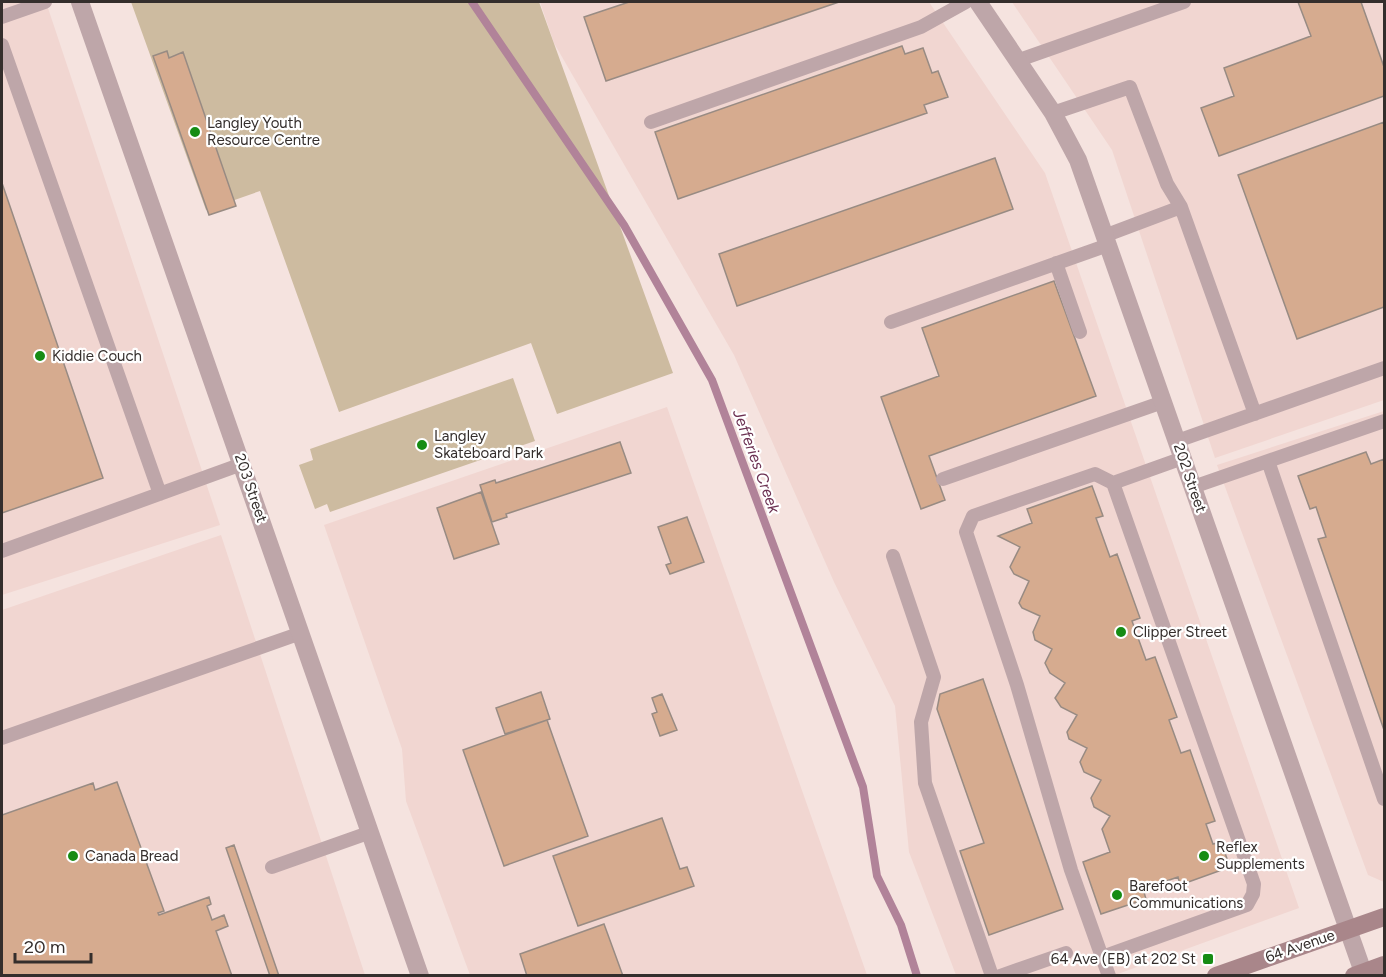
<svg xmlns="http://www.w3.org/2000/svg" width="1386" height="977" font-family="Figtree,sans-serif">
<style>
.built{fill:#f1d6d1}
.green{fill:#cdbba0}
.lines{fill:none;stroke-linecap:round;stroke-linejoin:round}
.stream{stroke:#b18399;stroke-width:8}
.building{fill:#d6ab8f;stroke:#988b83;stroke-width:1.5}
.service{stroke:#bea6a9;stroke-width:14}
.tertiary{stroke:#bea6a9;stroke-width:18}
.secondary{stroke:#a9868a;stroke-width:18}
.poi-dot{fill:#168c14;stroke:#fff;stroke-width:2}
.labels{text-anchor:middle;stroke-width:4.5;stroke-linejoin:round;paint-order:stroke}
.poi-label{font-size:15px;fill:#342e2c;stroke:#fff;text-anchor:start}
.street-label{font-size:15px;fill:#342e2c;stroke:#fff}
.water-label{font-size:16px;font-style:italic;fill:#6c3152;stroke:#fff}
</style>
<rect width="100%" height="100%" fill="#f5e3df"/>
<path class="built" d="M 6,2 L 46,2 L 220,525 L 2,595 L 2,3 Z
M 540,2 L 929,2 L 1045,173 L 1299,908 L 1115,975 L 956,975 L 909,852 L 895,706 L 834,582 L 734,355 L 554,43 Z
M 1012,2 L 1382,2 L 1384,11 L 1384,400 L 1215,458 L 1112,150 Z
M 667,407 L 867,975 L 470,975 L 406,801 L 402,749 L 324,525 Z
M 1384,411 L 1384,882 L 1368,875 L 1217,465 Z
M 221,535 L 365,975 L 2,975 L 2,610 Z"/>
<path class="green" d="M 131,2 L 539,2 L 673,373 L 557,414 L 531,343 L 339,412 L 260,191 L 206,210 Z
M 513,378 L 535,441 L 330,512 L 327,504 L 315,509 L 299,465 L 313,460 L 310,449 Z"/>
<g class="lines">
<path class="stream" d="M 472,2 L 624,225 L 712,380 L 863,787 L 877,876 L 901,925 L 917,976"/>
</g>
<path class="building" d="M 629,2 L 839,2 L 606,81 L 584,17 Z
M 1298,2 L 1361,2 L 1384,67 L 1384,96 L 1219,156 L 1201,108 L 1234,96 L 1224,68 L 1311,36 Z
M 902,46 L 905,54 L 923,48 L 932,73 L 938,71 L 948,97 L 924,105 L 927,113 L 678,199 L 655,132 Z
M 167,51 L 169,58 L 183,52 L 236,206 L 209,215 L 153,56 Z
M 1384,122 L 1384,307 L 1297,339 L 1238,175 Z
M 995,158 L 1013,209 L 737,306 L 719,254 Z
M 2,183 L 103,478 L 2,513 Z
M 1054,281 L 1096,396 L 929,456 L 945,500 L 921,509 L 881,397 L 939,376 L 922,328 Z
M 620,442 L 631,473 L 506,514 L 507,517 L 492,522 L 480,485 L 495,480 L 496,483 Z
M 1366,452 L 1371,464 L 1384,459 L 1384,730 L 1318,539 L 1326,537 L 1316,507 L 1310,509 L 1298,476 Z
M 1092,486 L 1103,516 L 1096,518 L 1110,557 L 1117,554 L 1140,618 L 1132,621 L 1146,660 L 1155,657 L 1177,717 L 1169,720 L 1181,753 L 1190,750 L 1215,821 L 1206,824 L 1213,844 L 1221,842 L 1230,867 L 1180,885 L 1178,877 L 1143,889 L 1146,899 L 1101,914 L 1083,862 L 1110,852 L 1102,829 L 1110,816 L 1094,807 L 1091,798 L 1101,780 L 1084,772 L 1080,762 L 1087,748 L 1069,739 L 1067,732 L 1077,715 L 1061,707 L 1055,698 L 1065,683 L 1050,673 L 1045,663 L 1052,649 L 1035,640 L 1033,632 L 1040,616 L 1022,608 L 1019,603 L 1029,581 L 1014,574 L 1010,567 L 1020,547 L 998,536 L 1032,523 L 1027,509 Z
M 481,492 L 499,544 L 454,559 L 437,508 Z
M 687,517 L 704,562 L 670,574 L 666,565 L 671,563 L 658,527 Z
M 983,679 L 1063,909 L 989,935 L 960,851 L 984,843 L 937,709 L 940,694 Z
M 541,692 L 550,719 L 505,734 L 496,708 Z
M 662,694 L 677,730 L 660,736 L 652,714 L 657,712 L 652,698 Z
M 547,720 L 588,836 L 504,866 L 463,750 Z
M 117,782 L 164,911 L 158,913 L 159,915 L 209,897 L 211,904 L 207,906 L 212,920 L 224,915 L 228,926 L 216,931 L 232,976 L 2,976 L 2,815 L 93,783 L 95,790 Z
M 662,818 L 680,869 L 687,867 L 694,886 L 578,926 L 553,856 Z
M 234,845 L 279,976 L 270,976 L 226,848 Z
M 604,924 L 623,976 L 527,976 L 520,954 Z"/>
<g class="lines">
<path class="service" d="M 2,17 L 45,2
M 2,45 L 160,494
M 1019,60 L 1184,2
M 1053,113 L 1130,87 L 1167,184 L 1181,207
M 651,122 L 921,27 L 966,2
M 1104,236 L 1181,207 L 1255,414
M 1056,263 L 1080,332
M 891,322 L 1108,245
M 1177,441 L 1384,368
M 1268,461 L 1384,799
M 943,479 L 1163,402
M 1113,483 L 1095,474 L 973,516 L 966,532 L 1017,685 L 1071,870 L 1102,957 L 1247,905 L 1253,894 L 1254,884 L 1113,483 L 1183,458
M 1193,487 L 1384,421
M 2,551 L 242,464
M 893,556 L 934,677 L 921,722 L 925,783 L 992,976
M 2,738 L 301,633
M 272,867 L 371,832
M 1102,957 L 1109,976
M 1000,976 L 1066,953"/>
<path class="tertiary" d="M 80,2 L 420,976
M 978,2 L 1053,113 L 1078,160 L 1363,972"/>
<path class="secondary" d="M 1216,976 L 1384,917
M 1354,976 L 1384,965"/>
</g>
<g class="poi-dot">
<circle cx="195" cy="132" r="6"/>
<circle cx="40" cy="356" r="6"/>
<circle cx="422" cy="445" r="6"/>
<circle cx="1121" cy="632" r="6"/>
<circle cx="73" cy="856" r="6"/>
<circle cx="1204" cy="856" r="6"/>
<circle cx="1117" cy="895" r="6"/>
<rect x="1202" y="953" width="12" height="12" rx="3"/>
</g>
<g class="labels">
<g class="poi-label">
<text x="207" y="128">Langley Youth<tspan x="207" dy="17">Resource Centre</tspan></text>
<text x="52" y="361">Kiddie Couch</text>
<text x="434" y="441">Langley<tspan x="434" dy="17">Skateboard Park</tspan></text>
<text x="1133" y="637">Clipper Street</text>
<text x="1216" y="852">Reflex<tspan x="1216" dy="17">Supplements</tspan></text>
<text x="85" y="861">Canada Bread</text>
<text x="1129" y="891">Barefoot<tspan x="1129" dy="17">Communications</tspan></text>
<text x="1196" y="964" text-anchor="end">64 Ave (EB) at 202 St</text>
</g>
<g class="street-label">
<text transform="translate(1190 478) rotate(71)" y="5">202 Street</text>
<text transform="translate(251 488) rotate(71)" y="5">203 Street</text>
<text transform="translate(1300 946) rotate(-19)" y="5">64 Avenue</text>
</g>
<g class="water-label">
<text transform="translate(757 461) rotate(70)" y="6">Jefferies Creek</text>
</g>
</g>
<rect width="1386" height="977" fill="none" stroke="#342e2c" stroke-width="6"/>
<path d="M15 953v9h76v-9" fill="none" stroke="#342e2c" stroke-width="3"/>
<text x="24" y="953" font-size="18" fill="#342e2c" stroke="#ffffff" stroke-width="4.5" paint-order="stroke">20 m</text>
</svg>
